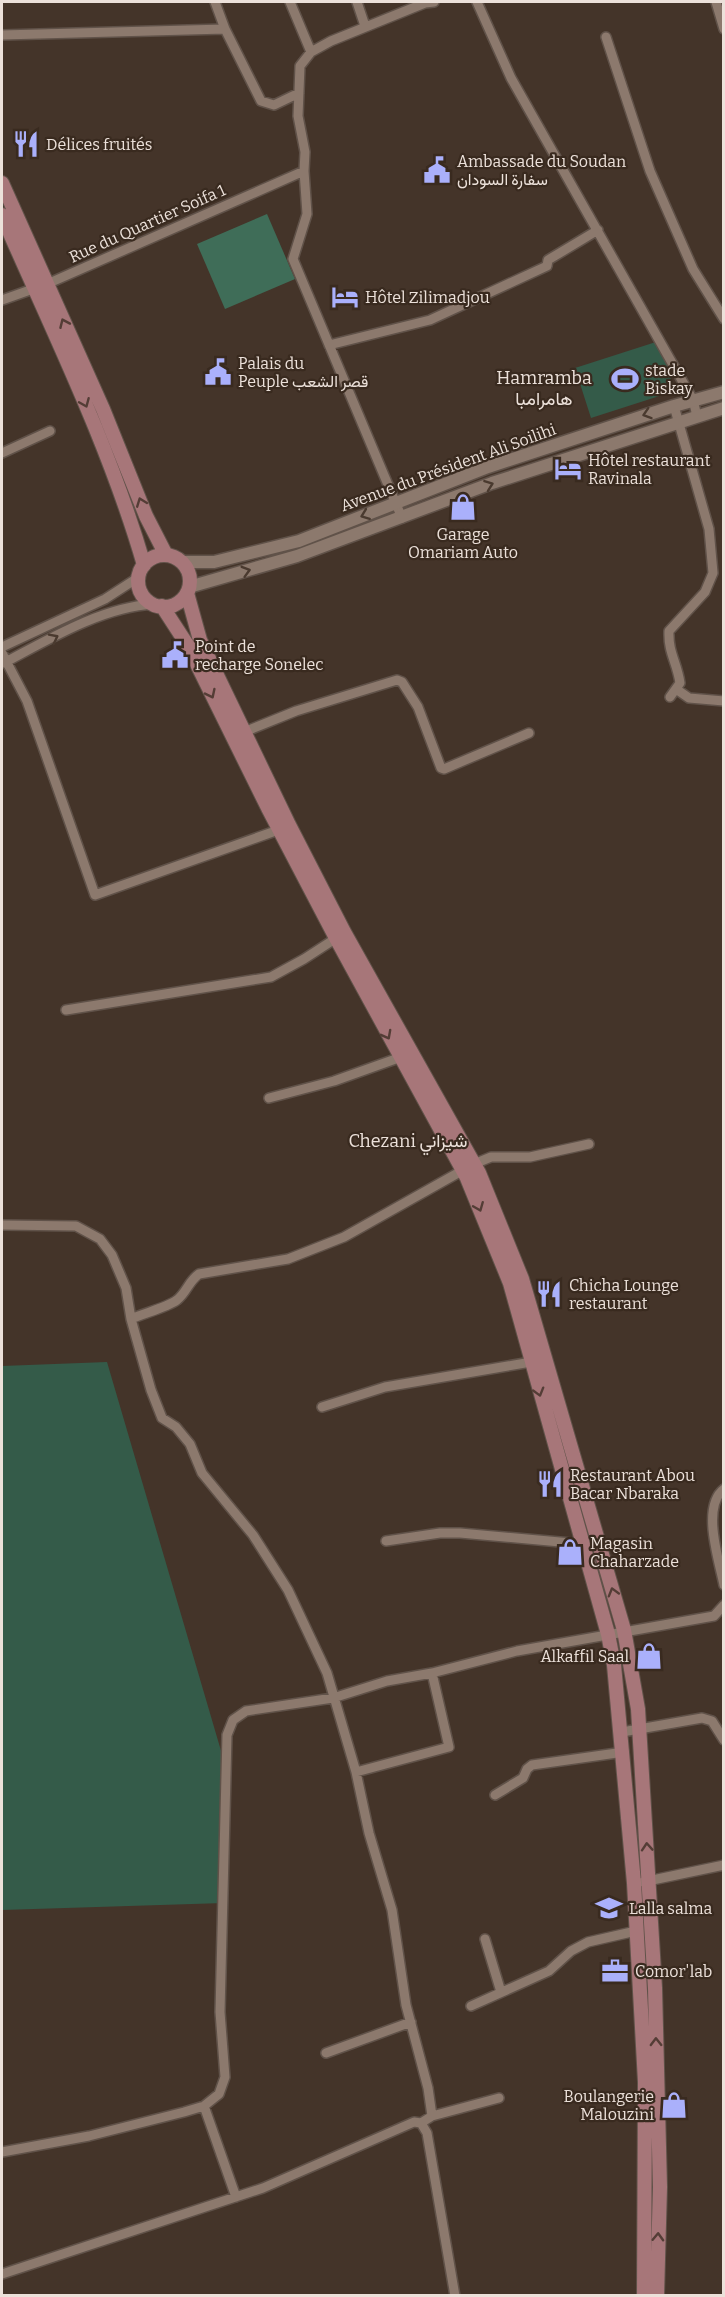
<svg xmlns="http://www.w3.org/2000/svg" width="725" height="2297" font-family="Bitter,Vazirmatn,serif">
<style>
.green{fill:#345b49}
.forest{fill:#3f6d58}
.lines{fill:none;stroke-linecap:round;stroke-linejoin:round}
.minor-casing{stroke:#605249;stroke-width:12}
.tertiary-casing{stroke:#605249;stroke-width:15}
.secondary-casing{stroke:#605249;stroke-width:16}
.minor{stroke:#8c796d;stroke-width:9}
.tertiary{stroke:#8c796d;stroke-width:12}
.secondary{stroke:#a77679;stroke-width:14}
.oneway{stroke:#543d36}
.oneway2{stroke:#4a3a2f}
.labels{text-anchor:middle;stroke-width:4.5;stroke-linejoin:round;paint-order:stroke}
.poi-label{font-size:16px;fill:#ece1da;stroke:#392a1f;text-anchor:start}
.street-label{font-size:16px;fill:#ece1da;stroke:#392a1f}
.neighbourhood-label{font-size:18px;fill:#ece1da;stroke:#392a1f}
</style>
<rect width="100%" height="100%" fill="#443429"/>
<path class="green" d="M 659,341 L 675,391 L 591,418 L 575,368 Z
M 107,1362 L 224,1761 L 224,1903 L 2,1910 L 2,1366 Z"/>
<path class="forest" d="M 267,214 L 295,279 L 225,309 L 197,244 Z"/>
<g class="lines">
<defs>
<path id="minor" d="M 215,2 L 225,29 L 261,101 L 274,105 L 299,93
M 290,2 L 311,52
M 357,2 L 365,26
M 477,2 L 511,78 L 693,400 L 697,416
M 716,2 L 724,29
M 2,35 L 225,29
M 606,37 L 650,171 L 693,269 L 724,319
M 2,300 L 47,284 L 304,171
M 329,345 L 430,320 L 547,266 L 548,260 L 598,230
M 2,453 L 50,431
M 402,518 L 293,259 L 307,214 L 304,171 L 305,152 L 298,116 L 300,66 L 311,52 L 331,41 L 425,3 L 434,2
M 2,647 L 105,599 L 139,577
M 2,653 L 27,701 L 95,895 L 284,828
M 4,663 C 49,639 102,607 154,604
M 676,689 L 689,698 L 724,701
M 670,697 L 680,683 C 677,662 668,653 669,631 L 705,592 L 713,573 L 709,529 L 674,406
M 244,732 L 296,711 L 397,680 L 402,682 L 418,707 L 441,768 L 444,769 L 529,733
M 66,1010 L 271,977 L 304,959 L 341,935
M 269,1098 L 334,1081 L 404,1056
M 2,1225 L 76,1226 L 100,1239 L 112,1255 L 126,1288 L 131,1319 L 151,1390 L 162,1418 L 176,1427 L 190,1444 L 202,1473 L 253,1535 L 288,1590 L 327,1673 L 356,1772 L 369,1833 L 392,1910 L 406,2005 L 428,2088 L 432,2116 L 421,2123 L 414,2122 L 263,2188 L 2,2274
M 131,1319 C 144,1313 166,1308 177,1300 C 187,1292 188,1282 199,1274 L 288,1259 L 344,1237 L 474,1164 L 491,1157 L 530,1157 L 589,1144
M 322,1407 L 385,1387 L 537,1361
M 724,1489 C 701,1507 719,1560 724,1585
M 386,1541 L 440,1533 L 460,1533 L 582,1544
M 622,1732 L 702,1718 L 712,1721 L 724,1740
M 356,1772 L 449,1747 L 432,1673
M 495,1795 L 523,1778 L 527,1769 L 532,1765 L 624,1752
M 643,1882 L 724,1865
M 485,1939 L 501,1992
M 471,2006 L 549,1971 L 571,1951 L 588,1942 L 636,1931
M 326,2053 L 411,2022
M 204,2106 L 236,2197
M 432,2116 L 499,2098
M 421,2123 L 427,2133 L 455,2296
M 2,2152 L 89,2136 L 184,2112 L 204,2106 L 219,2094 L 225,2077 L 220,2012 L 227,1735 L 233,1720 L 246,1711 L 333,1698 L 387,1681 L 432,1673 L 517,1651 L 714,1616 L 724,1605"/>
<path id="tertiary" d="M 182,562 L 214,562 L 299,541 L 488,467 L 674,406 L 724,392
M 189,587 L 297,556 L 492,483 L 724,408"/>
<path id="secondary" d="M 2,183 L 103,409 L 146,516 L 166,555
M 2,215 C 52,330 109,444 144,565
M138 581a26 26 0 1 1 52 0a26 26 0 1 1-52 0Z
M 187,593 L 200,640 L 289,825 L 344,932 L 479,1173 L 522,1279 L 624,1630 L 638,1709 L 655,1988 L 660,2187 L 657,2296
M 162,606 L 188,646 L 268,808 L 336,938 L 467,1178 L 510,1283 L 608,1634 L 614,1665 L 634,1883 L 645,2082 L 644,2296"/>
</defs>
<use href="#minor" class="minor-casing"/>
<use href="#tertiary" class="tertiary-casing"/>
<use href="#secondary" class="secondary-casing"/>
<use href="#minor" class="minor"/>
<use href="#tertiary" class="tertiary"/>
<use href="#secondary" class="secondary"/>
</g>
<defs><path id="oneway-chevron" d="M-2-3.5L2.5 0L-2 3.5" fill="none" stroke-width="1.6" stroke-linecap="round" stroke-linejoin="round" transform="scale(1.5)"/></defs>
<g class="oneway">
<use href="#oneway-chevron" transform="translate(64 323) rotate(-114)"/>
<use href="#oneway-chevron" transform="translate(85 403) rotate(67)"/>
<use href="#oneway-chevron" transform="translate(141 502) rotate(-111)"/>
<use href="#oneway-chevron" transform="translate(211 694) rotate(64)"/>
<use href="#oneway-chevron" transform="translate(387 1035) rotate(62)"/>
<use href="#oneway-chevron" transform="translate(479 1207) rotate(68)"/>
<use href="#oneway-chevron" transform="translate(539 1392) rotate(74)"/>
<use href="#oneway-chevron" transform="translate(613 1592) rotate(-106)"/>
<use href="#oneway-chevron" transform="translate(647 1847) rotate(-94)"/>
<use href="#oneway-chevron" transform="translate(656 2042) rotate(-91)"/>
<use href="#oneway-chevron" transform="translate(658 2237) rotate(-88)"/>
</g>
<g class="oneway2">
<use href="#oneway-chevron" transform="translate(647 414) rotate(162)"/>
<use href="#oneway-chevron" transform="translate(489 485) rotate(-20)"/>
<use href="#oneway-chevron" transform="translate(365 515) rotate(159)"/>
<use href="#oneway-chevron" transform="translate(246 571) rotate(-16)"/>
<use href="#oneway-chevron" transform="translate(54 638) rotate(-27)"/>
</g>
<defs>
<symbol id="restaurant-bare" viewBox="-9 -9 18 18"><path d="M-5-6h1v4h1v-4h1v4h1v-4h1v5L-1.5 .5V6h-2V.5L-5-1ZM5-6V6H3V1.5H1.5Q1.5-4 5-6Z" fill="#aab0fb" stroke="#392a1f" stroke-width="2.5" paint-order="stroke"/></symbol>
<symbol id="civic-bare" viewBox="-9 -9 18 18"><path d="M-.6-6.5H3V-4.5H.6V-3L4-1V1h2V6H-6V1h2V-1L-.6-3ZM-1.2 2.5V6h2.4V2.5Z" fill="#aab0fb" stroke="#392a1f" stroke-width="2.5" paint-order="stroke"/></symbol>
<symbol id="hotel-bare" viewBox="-9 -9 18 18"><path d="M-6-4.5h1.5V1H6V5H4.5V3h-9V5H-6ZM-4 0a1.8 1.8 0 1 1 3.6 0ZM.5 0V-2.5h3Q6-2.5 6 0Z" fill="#aab0fb" stroke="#392a1f" stroke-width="2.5" paint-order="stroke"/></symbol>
<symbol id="stadium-bare" viewBox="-9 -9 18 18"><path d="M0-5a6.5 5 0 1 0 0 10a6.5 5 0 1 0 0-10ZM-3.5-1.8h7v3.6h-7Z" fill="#aab0fb" stroke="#392a1f" stroke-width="2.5" paint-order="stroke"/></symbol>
<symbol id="shop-bare" viewBox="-9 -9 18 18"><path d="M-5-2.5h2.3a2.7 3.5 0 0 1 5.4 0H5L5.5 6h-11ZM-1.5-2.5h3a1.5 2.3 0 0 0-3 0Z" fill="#aab0fb" stroke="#392a1f" stroke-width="2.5" paint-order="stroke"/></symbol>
<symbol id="school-bare" viewBox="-9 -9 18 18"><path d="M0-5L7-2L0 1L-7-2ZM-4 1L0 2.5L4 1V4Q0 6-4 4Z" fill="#aab0fb" stroke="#392a1f" stroke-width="2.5" paint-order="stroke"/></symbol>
<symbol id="office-bare" viewBox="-9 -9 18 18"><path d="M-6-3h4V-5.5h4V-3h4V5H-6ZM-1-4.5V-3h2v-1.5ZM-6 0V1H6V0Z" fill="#aab0fb" stroke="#392a1f" stroke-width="2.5" paint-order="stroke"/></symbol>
</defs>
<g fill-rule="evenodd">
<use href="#restaurant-bare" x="7" y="125" width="38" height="38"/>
<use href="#civic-bare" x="418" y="151" width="38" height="38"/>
<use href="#hotel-bare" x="326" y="278" width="38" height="38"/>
<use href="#civic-bare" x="199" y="353" width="38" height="38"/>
<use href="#stadium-bare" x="606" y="360" width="38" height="38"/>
<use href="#hotel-bare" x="549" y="450" width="38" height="38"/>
<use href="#shop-bare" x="444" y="488" width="38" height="38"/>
<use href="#civic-bare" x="156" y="636" width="38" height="38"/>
<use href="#restaurant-bare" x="530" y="1275" width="38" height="38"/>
<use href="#restaurant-bare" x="531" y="1465" width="38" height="38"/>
<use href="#shop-bare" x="551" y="1533" width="38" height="38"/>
<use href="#shop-bare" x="630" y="1637" width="38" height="38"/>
<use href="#school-bare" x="590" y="1889" width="38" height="38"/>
<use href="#office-bare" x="596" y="1952" width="38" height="38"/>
<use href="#shop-bare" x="655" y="2086" width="38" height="38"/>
</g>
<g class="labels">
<g class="poi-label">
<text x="46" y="150">Délices fruités</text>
<text x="457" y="167">Ambassade du Soudan<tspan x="457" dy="18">سفارة السودان</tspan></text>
<text x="365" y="303">Hôtel Zilimadjou</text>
<text x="238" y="369">Palais du<tspan x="238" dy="18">Peuple قصر الشعب</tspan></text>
<text x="645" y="376">stade<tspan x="645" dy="18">Biskay</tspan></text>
<text x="588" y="466">Hôtel restaurant<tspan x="588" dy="18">Ravinala</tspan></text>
<text x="463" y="540" text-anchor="middle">Garage<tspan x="463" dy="18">Omariam Auto</tspan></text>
<text x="195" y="652">Point de<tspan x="195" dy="18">recharge Sonelec</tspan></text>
<text x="569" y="1291">Chicha Lounge<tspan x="569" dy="18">restaurant</tspan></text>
<text x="570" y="1481">Restaurant Abou<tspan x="570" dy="18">Bacar Nbaraka</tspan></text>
<text x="590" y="1549">Magasin<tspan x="590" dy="18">Chaharzade</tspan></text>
<text x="629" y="1662" text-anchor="end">Alkaffil Saal</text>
<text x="629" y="1914">Lalla salma</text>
<text x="635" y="1977">Comor'lab</text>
<text x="654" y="2102" text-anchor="end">Boulangerie<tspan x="654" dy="18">Malouzini</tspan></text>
</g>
<g class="street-label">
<text transform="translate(147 223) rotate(-24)" y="6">Rue du Quartier Soifa 1</text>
<text transform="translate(448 467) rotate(-20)" y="6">Avenue du Président Ali Soilihi</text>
</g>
<g class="neighbourhood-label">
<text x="544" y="384">Hamramba<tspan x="544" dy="21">هامرامبا</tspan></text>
<text x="408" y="1147">Chezani شيزاني</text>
</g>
</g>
<rect width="725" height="2297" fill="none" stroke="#ece1da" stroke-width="6"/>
</svg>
